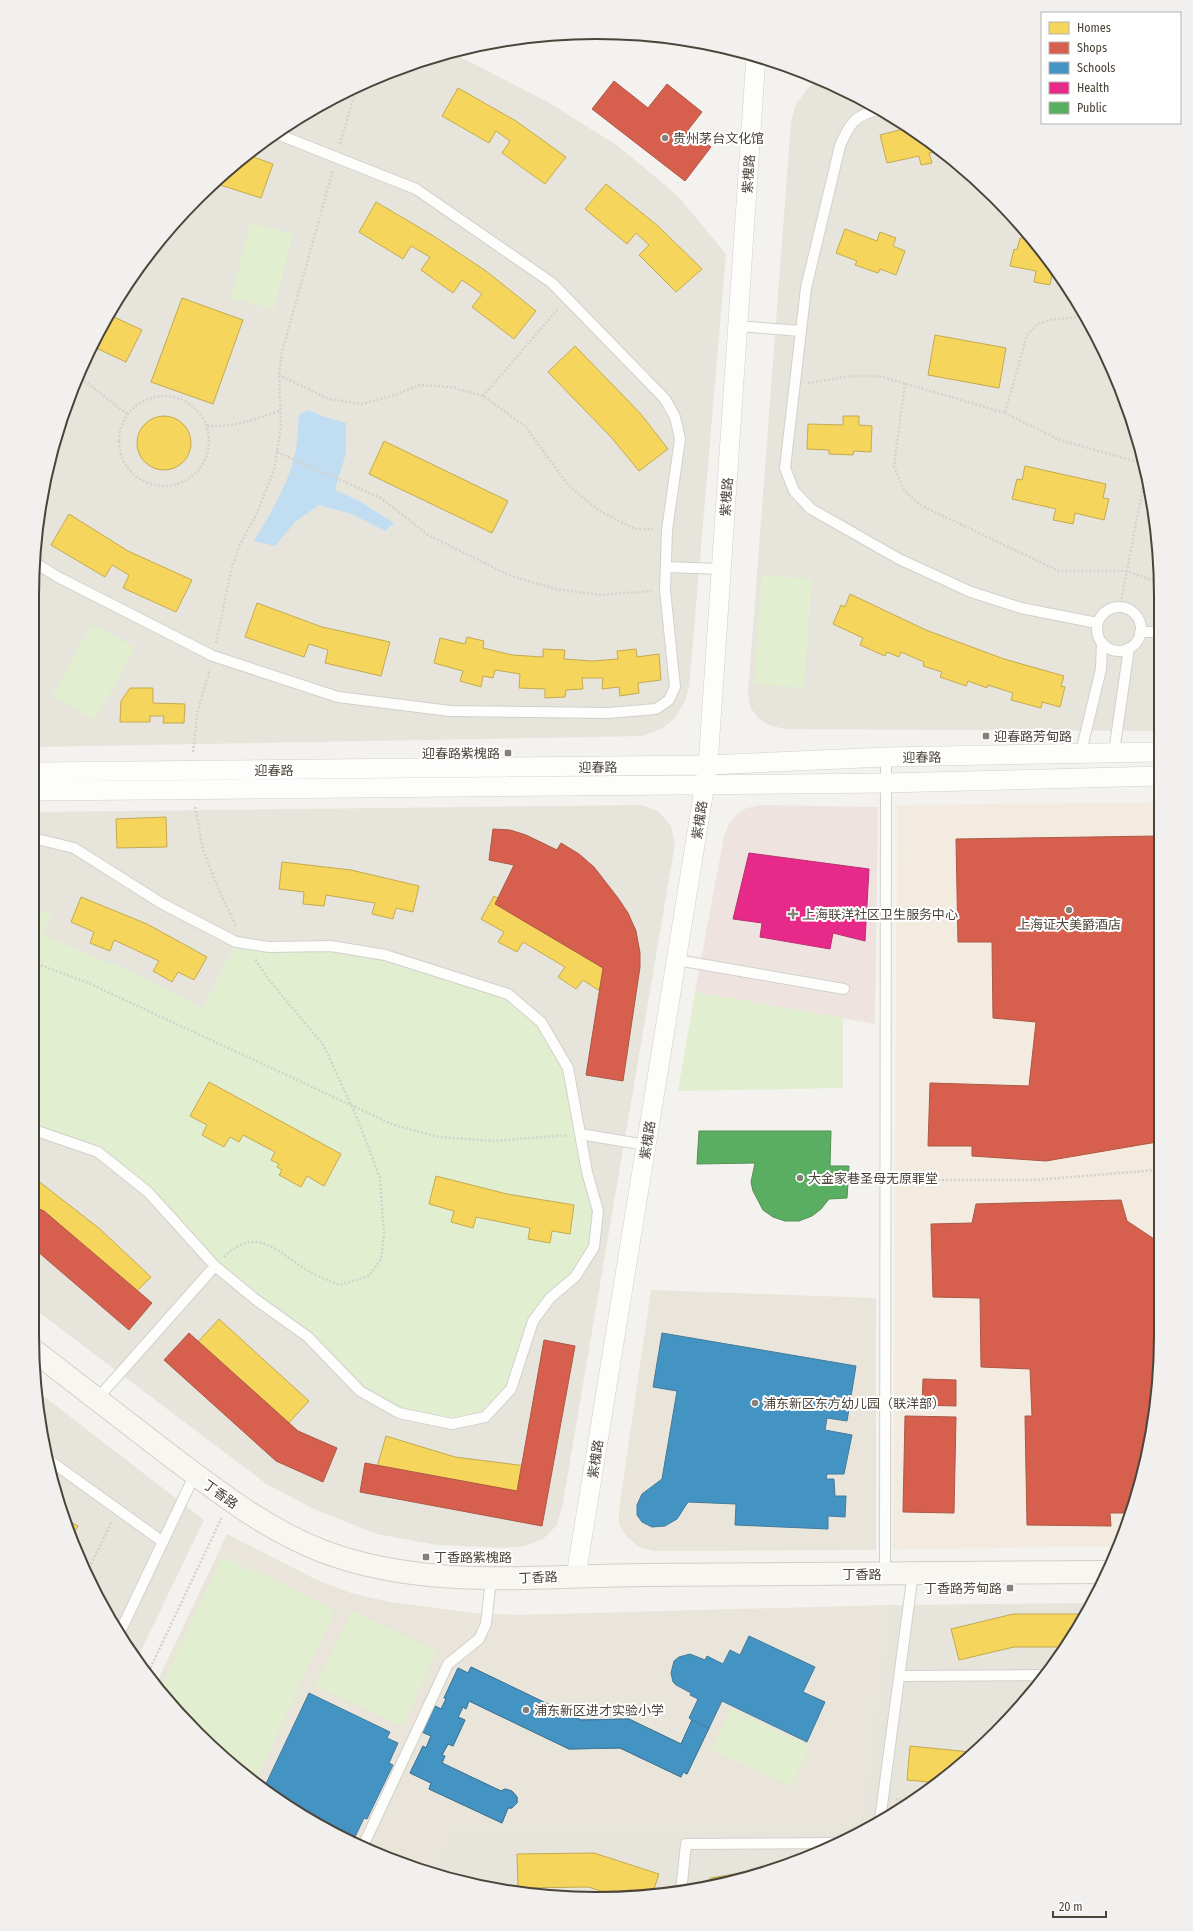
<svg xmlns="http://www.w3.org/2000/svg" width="1193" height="1931" font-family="'Fira Sans Condensed','Noto Sans SC',sans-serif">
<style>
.residential{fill:#e7e4dc}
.commercial{fill:#f3ebdf}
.education{fill:#eae5da}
.medical{fill:#eee3df}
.green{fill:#e1eecf}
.water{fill:#c0ddf1}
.homes{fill:#f6d55c;stroke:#c3aa52}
.shops{fill:#d6604d;stroke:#ac5847}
.schools{fill:#4393c3;stroke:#457b9a}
.health{fill:#e7298a;stroke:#b83172}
.public{fill:#5aae61;stroke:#568e55}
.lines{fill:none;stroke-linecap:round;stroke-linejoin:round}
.lane-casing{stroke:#d2d0cb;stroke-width:12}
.street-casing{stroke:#d2d0cb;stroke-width:20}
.secondary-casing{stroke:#d3cfc5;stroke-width:24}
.path{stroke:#d3d2cc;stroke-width:2.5;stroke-dasharray:2 2;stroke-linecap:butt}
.lane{stroke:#fdfdfc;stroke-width:10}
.street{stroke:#fdfdfc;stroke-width:19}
.secondary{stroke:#f7f6f1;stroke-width:22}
.poi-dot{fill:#868178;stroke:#fff;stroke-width:1.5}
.labels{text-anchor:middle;stroke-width:4;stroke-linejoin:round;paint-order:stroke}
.poi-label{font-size:13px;fill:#4b4439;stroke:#fff;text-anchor:start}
.street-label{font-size:13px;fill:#4b4439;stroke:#fff}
.rim{fill:none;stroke:#4b4439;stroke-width:2}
</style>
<rect width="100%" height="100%" fill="#f4f2ee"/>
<path class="residential" d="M 440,56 L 458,56 L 546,101 L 618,146 L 677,195 L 726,254 L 689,688 L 684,703 L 674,719 L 661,729 L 643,736 L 37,747 L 37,523 L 75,381 L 149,253 L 224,172 L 314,108 L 415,62 Z
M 818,80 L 846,90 L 940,149 L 1021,224 L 1085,314 L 1131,415 L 1160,559 L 1159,731 L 784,729 L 769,725 L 758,718 L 750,707 L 748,694 L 791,122 L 796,104 L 808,88 Z
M 641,805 L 658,811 L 671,826 L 675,844 L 562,1508 L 557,1525 L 543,1539 L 525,1546 L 506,1548 L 438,1545 L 376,1534 L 314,1509 L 268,1485 L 37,1311 L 37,812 Z
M 37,1391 L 204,1520 L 137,1659 L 90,1584 L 62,1516 L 37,1408 Z
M 1088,1603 L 1044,1678 L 940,1782 L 846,1841 L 778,1869 L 670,1894 L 596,1899 L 523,1894 L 431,1873 L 451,1829 L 859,1828 L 888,1605 Z"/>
<path class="commercial" d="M 1159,802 L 1156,1408 L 1119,1546 L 893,1550 L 897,805 Z"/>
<path class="education" d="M 651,1290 L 876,1298 L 876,1550 L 653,1551 L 639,1547 L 627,1537 L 619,1525 L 619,1509 Z
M 227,1534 L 317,1580 L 351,1593 L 390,1602 L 473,1613 L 517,1615 L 888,1605 L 859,1828 L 452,1829 L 431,1873 L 415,1869 L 283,1804 L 198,1734 L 155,1686 Z"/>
<path class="medical" d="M 760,805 L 878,807 L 875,1024 L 695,992 L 724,836 L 729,824 L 737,814 L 747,808 Z"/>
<path class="green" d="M 250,223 L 293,234 L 274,309 L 231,298 Z
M 762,575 L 812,579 L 804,688 L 754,684 Z
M 92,624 L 135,648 L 95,720 L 52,696 Z
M 37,911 L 51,913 L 43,935 L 120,967 L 203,1008 L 236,942 L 331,946 L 385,955 L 508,994 L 541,1022 L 568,1068 L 598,1211 L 594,1247 L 533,1321 L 511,1389 L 485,1417 L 452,1424 L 399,1413 L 360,1391 L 308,1337 L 255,1299 L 148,1192 L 98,1152 L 37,1131 Z
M 695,992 L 843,1018 L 843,1088 L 678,1091 Z
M 223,1556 L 335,1611 L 255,1781 L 198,1734 L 159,1690 Z
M 352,1611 L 437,1651 L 402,1726 L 316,1686 Z
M 731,1709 L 810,1746 L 791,1786 L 712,1750 Z"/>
<path class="water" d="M 308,410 L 325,417 L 346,423 L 346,453 L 335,490 L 359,501 L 394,523 L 385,531 L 352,514 L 319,505 L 296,521 L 275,546 L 254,541 C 271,513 290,482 296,449 C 298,438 298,426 299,415 Z"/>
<path class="homes" d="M 458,88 L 516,121 L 566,157 L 545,184 L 502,153 L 510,141 L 496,131 L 489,143 L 442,116 Z
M 907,128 L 942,151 L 929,153 L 932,163 L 921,165 L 919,156 L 887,163 L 880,135 Z
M 248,155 L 273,164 L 261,198 L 214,183 L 224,172 Z
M 606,184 L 658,226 L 702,269 L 676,292 L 639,255 L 649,245 L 636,233 L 627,244 L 585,209 Z
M 376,202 L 432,235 L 486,271 L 536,311 L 514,339 L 472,307 L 482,294 L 462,280 L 453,293 L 421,270 L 430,257 L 411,246 L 403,259 L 359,232 Z
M 845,229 L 877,241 L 880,232 L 896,238 L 893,246 L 905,251 L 896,275 L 880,269 L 878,273 L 855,265 L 857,261 L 836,253 Z
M 1020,238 L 1032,240 L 1057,275 L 1052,274 L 1050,285 L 1034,282 L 1036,271 L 1010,266 L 1014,249 L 1017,250 Z
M 182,298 L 243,320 L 213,404 L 151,382 Z
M 112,316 L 142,330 L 126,362 L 94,347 Z
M 935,335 L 1006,348 L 999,388 L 928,375 Z
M 575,346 L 640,413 L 668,449 L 639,471 L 611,437 L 548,372 Z
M 843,416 L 859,416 L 859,425 L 872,426 L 871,452 L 854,451 L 853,455 L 829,454 L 829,450 L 807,449 L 808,424 L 843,425 Z
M137 443a27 27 0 1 1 54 0a27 27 0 1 1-54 0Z
M 384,441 L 508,501 L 492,533 L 369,474 Z
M 1025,466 L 1106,484 L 1103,498 L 1109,499 L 1104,520 L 1075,513 L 1073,524 L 1053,520 L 1056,509 L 1012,499 L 1017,479 L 1022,480 Z
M 69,514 L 128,551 L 192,580 L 176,612 L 123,588 L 129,575 L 112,565 L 105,577 L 51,545 Z
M 850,594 L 926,630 L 1004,659 L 1064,676 L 1061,686 L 1065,687 L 1060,707 L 1042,702 L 1041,708 L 1011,700 L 1013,693 L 988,685 L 987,688 L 968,681 L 966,686 L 940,677 L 942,672 L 923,666 L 924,662 L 901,652 L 899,657 L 887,652 L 885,656 L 860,645 L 863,638 L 833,624 L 841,605 L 845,607 Z
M 257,603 L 322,627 L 390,642 L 381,676 L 325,663 L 328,650 L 309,644 L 304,657 L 245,637 Z
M 467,637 L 484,641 L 483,648 L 512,655 L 543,657 L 543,649 L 565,650 L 564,659 L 592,661 L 618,659 L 617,651 L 636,649 L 637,657 L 659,654 L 661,680 L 638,683 L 639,693 L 620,696 L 619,687 L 602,689 L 603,678 L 582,678 L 583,689 L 566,690 L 565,697 L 545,698 L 545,689 L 519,688 L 520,674 L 495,670 L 493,678 L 483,676 L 481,687 L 460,681 L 463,671 L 434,663 L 440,638 L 465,644 Z
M 130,688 L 153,688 L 153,703 L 185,704 L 184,723 L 163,723 L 164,716 L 150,716 L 150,722 L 120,722 L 121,701 Z
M 166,817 L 167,847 L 117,848 L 116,819 Z
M 282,862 L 351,870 L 419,886 L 413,912 L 396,908 L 393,919 L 372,914 L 375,903 L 326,895 L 324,906 L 303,904 L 304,892 L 279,889 Z
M 494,896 L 555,929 L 613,968 L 598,990 L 583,980 L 576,989 L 558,977 L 565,967 L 523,942 L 517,952 L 498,942 L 504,932 L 481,919 Z
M 81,897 L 147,924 L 207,957 L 194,980 L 178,972 L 172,982 L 153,971 L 159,961 L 114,940 L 110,951 L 90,943 L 94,932 L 71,922 Z
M 209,1082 L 341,1154 L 324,1186 L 307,1176 L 301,1187 L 279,1175 L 282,1170 L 277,1167 L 279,1164 L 271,1160 L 275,1152 L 243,1135 L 239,1142 L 230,1137 L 224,1147 L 202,1135 L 207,1125 L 190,1116 Z
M 436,1176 L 507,1194 L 574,1205 L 570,1234 L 552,1231 L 550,1243 L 528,1239 L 530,1228 L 476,1217 L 473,1228 L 451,1222 L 454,1211 L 429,1204 Z
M 37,1180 L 100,1229 L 151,1277 L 132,1296 L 116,1281 L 108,1290 L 93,1275 L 100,1267 L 62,1233 L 55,1243 L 38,1230 L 45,1221 L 37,1214 Z
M 219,1319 L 309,1401 L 285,1427 L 273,1416 L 269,1420 L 253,1405 L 257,1402 L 227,1374 L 223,1378 L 207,1363 L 210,1359 L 195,1345 Z
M 386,1436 L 455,1457 L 526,1466 L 522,1497 L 497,1494 L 495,1504 L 474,1501 L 475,1492 L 445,1488 L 421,1480 L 418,1490 L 397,1483 L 400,1474 L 377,1467 Z
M 62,1517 L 78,1526 L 71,1538 Z
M 1013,1614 L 1082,1614 L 1063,1647 L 1014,1647 L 959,1660 L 951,1629 Z
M 910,1746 L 970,1752 L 939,1783 L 907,1780 Z
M 594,1853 L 659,1874 L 652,1895 L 620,1897 L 588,1887 L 518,1888 L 517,1854 Z
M 786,1866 L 778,1869 L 711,1885 L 710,1878 Z"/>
<path class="shops" d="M 614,81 L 648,108 L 667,84 L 702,112 L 688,130 L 711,147 L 685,181 L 592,109 Z
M 493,829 L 510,830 L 526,835 L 557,850 L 561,843 L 579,854 L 594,867 L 618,898 L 628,913 L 636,931 L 640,953 L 640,967 L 623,1081 L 586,1075 L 603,968 L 495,904 L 514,865 L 489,860 Z
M 1159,836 L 1157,1121 L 1155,1122 L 1157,1142 L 1046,1161 L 972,1156 L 972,1146 L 928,1146 L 930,1083 L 1029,1086 L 1036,1022 L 993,1018 L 992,942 L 958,942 L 956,839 Z
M 1121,1200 L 1127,1221 L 1157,1241 L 1156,1408 L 1128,1513 L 1110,1513 L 1111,1526 L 1027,1525 L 1025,1416 L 1032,1416 L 1030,1369 L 981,1367 L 980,1298 L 933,1297 L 931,1224 L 972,1223 L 976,1204 Z
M 37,1208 L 44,1211 L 152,1303 L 129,1330 L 37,1251 Z
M 189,1333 L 298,1431 L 337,1448 L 323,1482 L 276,1461 L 164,1360 Z
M 544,1340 L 575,1346 L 542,1526 L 360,1492 L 365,1463 L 517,1491 Z
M 923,1379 L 956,1380 L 956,1406 L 922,1405 Z
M 905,1416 L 956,1417 L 954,1513 L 903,1512 Z"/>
<path class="schools" d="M 662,1333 L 856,1366 L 847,1421 L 827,1418 L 825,1430 L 852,1435 L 844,1474 L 827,1474 L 826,1479 L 834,1479 L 835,1496 L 846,1496 L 845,1517 L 828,1516 L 828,1529 L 735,1525 L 736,1504 L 688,1502 L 677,1519 L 665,1526 L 652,1527 L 642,1522 L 637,1515 L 637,1505 L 642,1494 L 662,1479 L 677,1391 L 653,1387 Z
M 749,1636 L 815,1667 L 803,1692 L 825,1702 L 807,1742 L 722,1701 L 687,1774 L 683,1772 L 681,1777 L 620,1748 L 569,1749 L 469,1701 L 466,1709 L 463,1707 L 458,1717 L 465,1720 L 453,1746 L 448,1744 L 442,1755 L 445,1756 L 442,1763 L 501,1791 L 505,1789 L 512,1791 L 517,1797 L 517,1803 L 512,1808 L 508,1808 L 502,1823 L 429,1789 L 431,1783 L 410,1773 L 423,1746 L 426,1748 L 431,1736 L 422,1732 L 435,1706 L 441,1709 L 446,1699 L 444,1698 L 458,1668 L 468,1673 L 471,1667 L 581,1720 L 629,1719 L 681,1744 L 692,1720 L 689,1718 L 698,1699 L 690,1695 L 691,1693 L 676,1685 L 673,1682 L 671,1673 L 674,1661 L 679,1657 L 690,1654 L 705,1660 L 707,1656 L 723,1664 L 730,1650 L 740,1655 Z
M 471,1667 L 581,1720 L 629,1719 L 681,1744 L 692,1720 L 709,1728 L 687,1774 L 683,1772 L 681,1777 L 620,1748 L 569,1749 L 469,1701 L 466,1709 L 463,1707 L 458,1717 L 465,1720 L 453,1746 L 448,1744 L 442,1755 L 445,1756 L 442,1763 L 501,1791 L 505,1789 L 512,1791 L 517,1797 L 517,1803 L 512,1808 L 508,1808 L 502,1823 L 429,1789 L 431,1783 L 410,1773 L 423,1746 L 426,1748 L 431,1736 L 422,1732 L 435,1706 L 441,1709 L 446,1699 L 444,1698 L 458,1668 L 468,1673 Z
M 309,1693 L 390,1732 L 387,1738 L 398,1743 L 389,1763 L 393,1765 L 367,1819 L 364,1818 L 355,1837 L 344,1832 L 343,1834 L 283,1804 L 264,1788 Z"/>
<path class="health" d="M 749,853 L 869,869 L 865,941 L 833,933 L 830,949 L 760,937 L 762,923 L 733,919 Z"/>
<path class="public" d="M 699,1131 L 831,1131 L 830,1166 L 849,1166 L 847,1198 L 829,1199 L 821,1209 L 812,1216 L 799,1221 L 785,1221 L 773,1217 L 763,1210 L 753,1191 L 751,1182 L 755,1163 L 697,1164 Z"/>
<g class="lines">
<defs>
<path id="lane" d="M 878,110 C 854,115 849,125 840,146 L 806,288 L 785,468 L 794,491 L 811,509 L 899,559 L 971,592 L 1021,608 L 1097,623
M 738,326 L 801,331
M 37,564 L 58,577 L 213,656 L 338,697 L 450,711 L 608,713 L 656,709 L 669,700 L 675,687 L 665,590 L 667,530 L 680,439 L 675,417 L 665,399 L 552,283 L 416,189 L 277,134
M 666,567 L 721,569
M1097 629a22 22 0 1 1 44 0a22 22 0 1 1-44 0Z
M 1140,632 L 1159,632
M 1081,752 L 1101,669 L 1102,643
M 1114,752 L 1129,648
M 37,839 L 74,848 L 161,903 L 236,942 L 269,947 L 331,946 L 385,955 L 508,994 L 541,1022 L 568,1068 L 587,1172 L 598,1211 L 594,1247 L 575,1277 L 550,1298 L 533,1321 L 511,1389 L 485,1417 L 452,1424 L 399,1413 L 360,1391 L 308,1337 L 255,1299 L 215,1266 L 148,1192 L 98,1152 L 37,1131
M 677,960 L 844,989
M 580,1134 L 646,1145
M 97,1399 L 215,1266
M 49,1460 L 163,1542
M 885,1574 L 886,757
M 120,1632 L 195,1474
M 900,1676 L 1046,1675
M 880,1820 L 913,1573
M 364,1844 L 448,1664 L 479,1639 L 486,1624 L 491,1579
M 681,1892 L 686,1844 L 840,1843"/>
<path id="street" d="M 37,772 L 708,765 L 886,757 L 1159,752
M 37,791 L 887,783 L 1159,776
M 576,1576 L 708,765 L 756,56"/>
<path id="secondary" d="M 37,1353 C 81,1387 124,1420 168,1454 C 217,1491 264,1528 322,1551 C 425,1590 535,1576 643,1575 C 797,1574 951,1573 1105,1572"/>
</defs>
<use href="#lane" class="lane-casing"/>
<use href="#street" class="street-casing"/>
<use href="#secondary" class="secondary-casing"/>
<path class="path" d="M 571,35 L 652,36
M 340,144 L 356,89
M 279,375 L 329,399 L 362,404 L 392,396 L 420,385 L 451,387 L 483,396 L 525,426 L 568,485 L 598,510 L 635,529 L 653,529
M 78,376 L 127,414
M 808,383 L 851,376 L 879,376 L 1005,413 L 1027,335 L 1038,324 L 1050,320 L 1086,316
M 905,383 L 894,467 L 904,490 L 920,505 L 1059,571 L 1127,571 L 1160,583
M119 441a45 45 0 1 1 90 0a45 45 0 1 1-90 0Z
M 483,396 L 558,309
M 1005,413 L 1060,440 L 1141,463
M 207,426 C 235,427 254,420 281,410
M 277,452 L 381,498 L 428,535 L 511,576 L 556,589 L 600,595 L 652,591
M 1120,607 L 1144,482
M 216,643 L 231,571 L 239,546 L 257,513 L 274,470 L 281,426 L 279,375 L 282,352 L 333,170
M 193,752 L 198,710 L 210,669
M 195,807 L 203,850 L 220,893 L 236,926
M 37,964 L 86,982 L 394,1125 L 439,1137 L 494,1141 L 568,1135
M 898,1180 L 1034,1180 L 1157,1170
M 224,1257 C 258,1222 282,1257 312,1273 C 321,1278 331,1281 340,1285 L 369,1276 L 381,1259 L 384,1234 L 380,1178 L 358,1120 L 324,1046 L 269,980 L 255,959
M 86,1575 L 112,1521
M 147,1675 L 222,1517
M 1026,1696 L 1027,1689
M 896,1799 L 911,1801"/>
<use href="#lane" class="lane"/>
<use href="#street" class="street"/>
<use href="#secondary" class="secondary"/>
</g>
<g class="poi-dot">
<circle cx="665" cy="138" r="4"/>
<rect x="982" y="732" width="8" height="8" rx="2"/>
<rect x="504" y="749" width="8" height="8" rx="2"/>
<circle cx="1069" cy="910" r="4"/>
<path d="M791 908h4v4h4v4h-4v4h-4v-4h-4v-4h4z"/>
<circle cx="800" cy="1178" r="4"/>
<circle cx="755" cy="1403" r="4"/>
<rect x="422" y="1553" width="8" height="8" rx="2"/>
<rect x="1006" y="1584" width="8" height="8" rx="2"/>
<circle cx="526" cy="1710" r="4"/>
</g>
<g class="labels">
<g class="poi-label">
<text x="673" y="143">贵州茅台文化馆</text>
<text x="994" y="741">迎春路芳甸路</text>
<text x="500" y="758" text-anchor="end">迎春路紫槐路</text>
<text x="802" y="919">上海联洋社区卫生服务中心</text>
<text x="1069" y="929" text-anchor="middle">上海证大美爵酒店</text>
<text x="808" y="1183">大金家巷圣母无原罪堂</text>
<text x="763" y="1408">浦东新区东方幼儿园（联洋部）</text>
<text x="434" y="1562">丁香路紫槐路</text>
<text x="1002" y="1593" text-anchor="end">丁香路芳甸路</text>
<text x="534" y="1715">浦东新区进才实验小学</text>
</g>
<g class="street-label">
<text transform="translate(748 174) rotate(-86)" y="5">紫槐路</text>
<text transform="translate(726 497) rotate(-86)" y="5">紫槐路</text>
<text transform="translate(922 757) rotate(-1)" y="5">迎春路</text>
<text transform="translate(598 767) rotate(-1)" y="5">迎春路</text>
<text x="274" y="775">迎春路</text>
<text transform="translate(699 820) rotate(-81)" y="5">紫槐路</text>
<text transform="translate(647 1140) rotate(-81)" y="5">紫槐路</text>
<text transform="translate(595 1459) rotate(-81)" y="5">紫槐路</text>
<text transform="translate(221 1494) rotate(36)" y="5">丁香路</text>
<text x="862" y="1579">丁香路</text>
<text transform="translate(538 1577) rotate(-2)" y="5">丁香路</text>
</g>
</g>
<path d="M0 0H1193V1931H0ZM596 39H597A557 557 0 0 1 1154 596V1335A557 557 0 0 1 597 1892H596A557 557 0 0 1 39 1335V596A557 557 0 0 1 596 39Z" fill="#f1f0ef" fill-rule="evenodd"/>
<path class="rim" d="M596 39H597A557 557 0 0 1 1154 596V1335A557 557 0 0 1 597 1892H596A557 557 0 0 1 39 1335V596A557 557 0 0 1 596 39Z"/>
<rect x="1041" y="12" width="140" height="112" fill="#ffffff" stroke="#b7b4b0"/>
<rect x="1049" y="22" width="20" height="12" fill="#f6d55c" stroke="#b7b4b0"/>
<text x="1077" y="32" font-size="12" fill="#4b4439">Homes</text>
<rect x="1049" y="42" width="20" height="12" fill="#d6604d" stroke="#b7b4b0"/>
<text x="1077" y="52" font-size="12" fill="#4b4439">Shops</text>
<rect x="1049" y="62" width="20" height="12" fill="#4393c3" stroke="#b7b4b0"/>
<text x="1077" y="72" font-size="12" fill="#4b4439">Schools</text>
<rect x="1049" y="82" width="20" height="12" fill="#e7298a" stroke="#b7b4b0"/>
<text x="1077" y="92" font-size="12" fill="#4b4439">Health</text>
<rect x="1049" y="102" width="20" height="12" fill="#5aae61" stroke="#b7b4b0"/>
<text x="1077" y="112" font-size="12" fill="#4b4439">Public</text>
<path d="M1053 1911v6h53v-6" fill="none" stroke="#4b4439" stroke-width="2"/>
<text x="1059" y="1911" font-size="12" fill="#4b4439" stroke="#ffffff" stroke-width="3" paint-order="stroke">20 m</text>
</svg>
